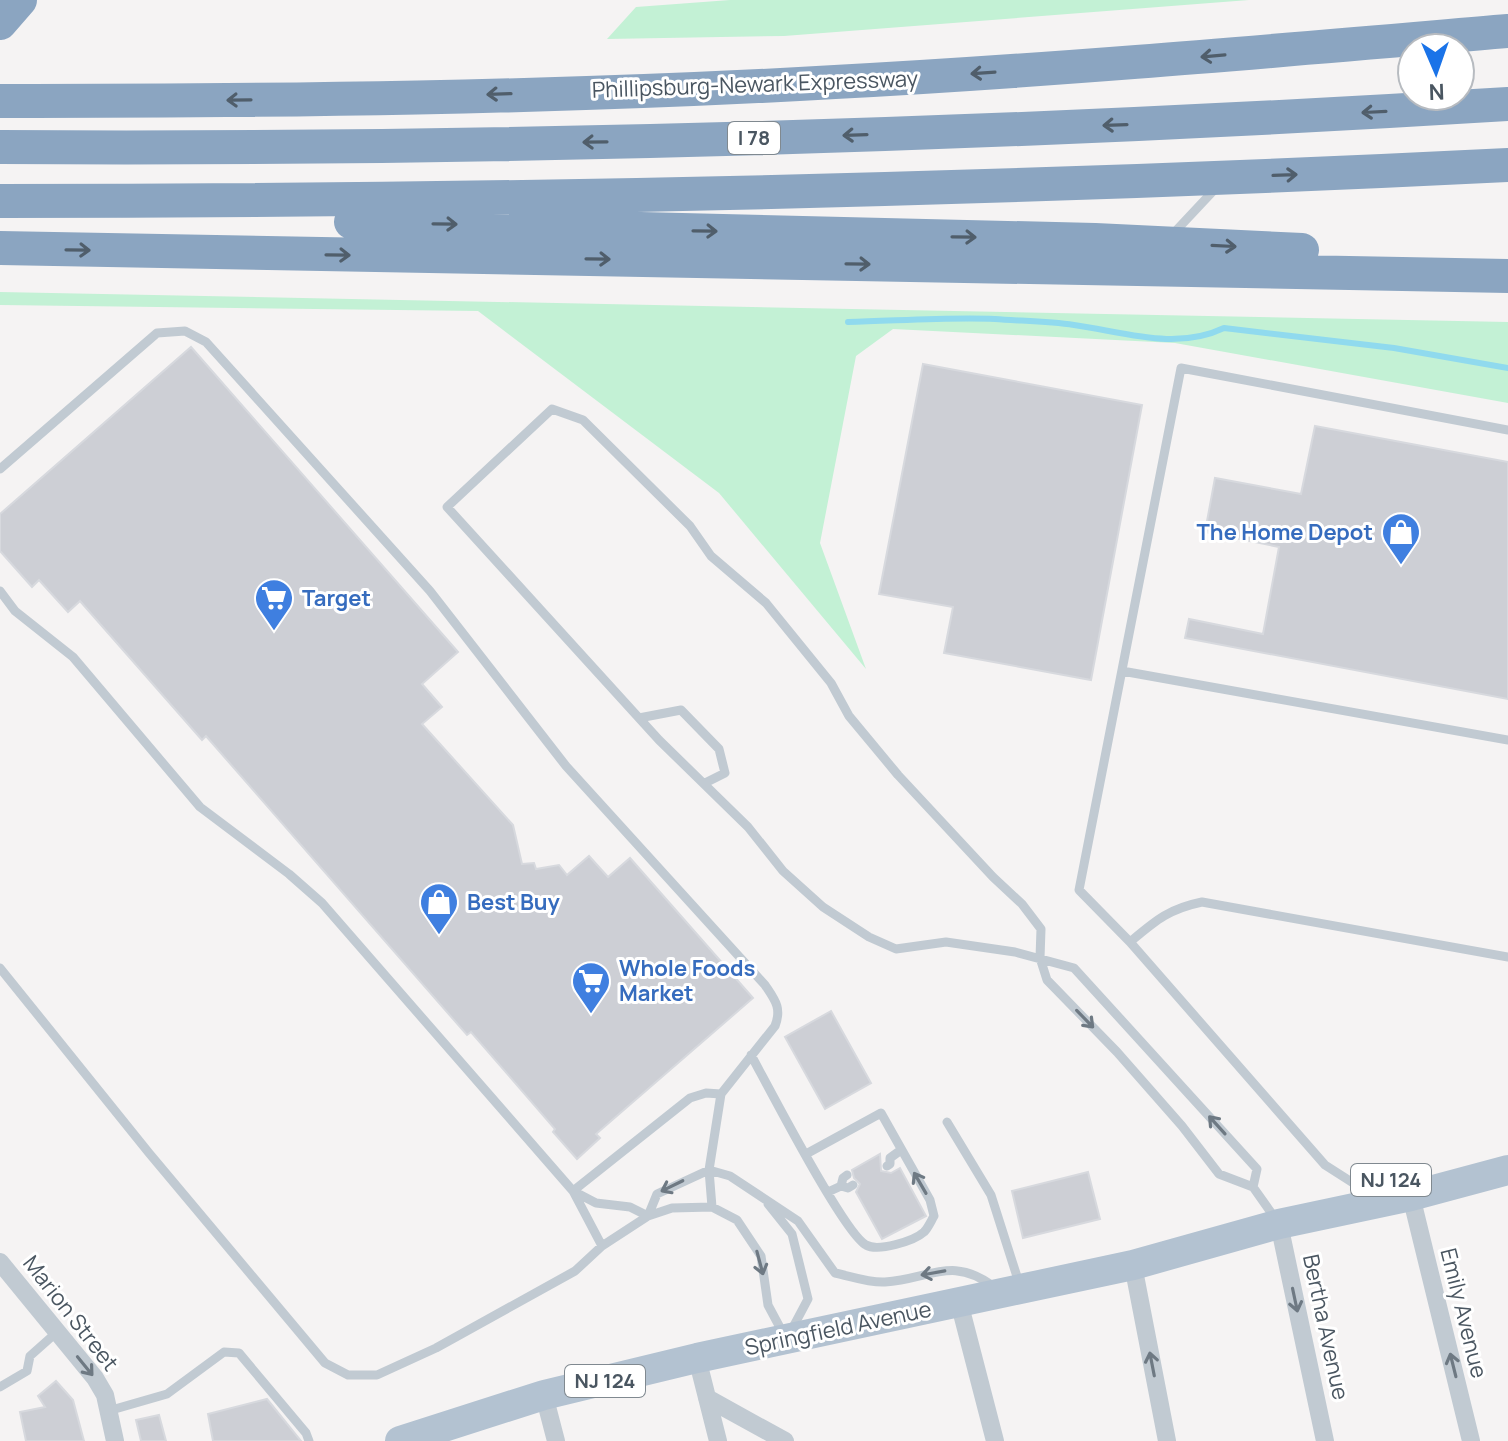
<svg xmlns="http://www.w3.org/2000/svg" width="1508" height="1441" font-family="Manrope,sans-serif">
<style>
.green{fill:#c3f1d5}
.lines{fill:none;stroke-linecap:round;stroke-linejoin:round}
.stream{stroke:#90daee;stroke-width:6}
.building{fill:#cdcfd5;stroke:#d7d9de;stroke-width:2}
.service{stroke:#c1cad2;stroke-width:9}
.minor{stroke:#c1cad2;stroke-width:18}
.primary{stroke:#b3c2d1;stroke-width:30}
.motorway{stroke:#8ba5c1;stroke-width:34}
.oneway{stroke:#505e6b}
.oneway2{stroke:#6e7983}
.labels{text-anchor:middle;stroke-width:6;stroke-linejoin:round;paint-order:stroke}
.shield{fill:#fff;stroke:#808990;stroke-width:2}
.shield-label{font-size:20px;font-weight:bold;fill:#4a5661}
.street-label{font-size:22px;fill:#4a5661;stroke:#fff}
.shop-label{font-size:22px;font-weight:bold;fill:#366cbe;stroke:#fff;text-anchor:start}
</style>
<rect width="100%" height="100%" fill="#f5f3f3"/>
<path class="green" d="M 730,0 L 1249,0 L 784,36 L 607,39 L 636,7 Z
M 0,292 L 1508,322 L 1508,403 L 1175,343 L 893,329 L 856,356 L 820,543 L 866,669 L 719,493 L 478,311 L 0,305 Z"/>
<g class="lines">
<path class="stream" d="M 848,322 C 896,321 946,317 995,319 C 1021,321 1048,321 1074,325 C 1124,332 1176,351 1224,328 L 1394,348 L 1508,368"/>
</g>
<path class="building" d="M 191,347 L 458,652 L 422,684 L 442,707 L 422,724 L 513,825 L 522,864 L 534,863 L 536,869 L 559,865 L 567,875 L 589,856 L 608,877 L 630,858 L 753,998 L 596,1134 L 600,1138 L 577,1159 L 553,1132 L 555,1129 L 471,1032 L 467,1035 L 206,736 L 202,740 L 80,601 L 68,612 L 39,580 L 32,587 L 0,551 L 0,514 Z
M 923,364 L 1142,405 L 1091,680 L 944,653 L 953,607 L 879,594 Z
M 1315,426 L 1508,462 L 1508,699 L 1185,638 L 1189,619 L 1263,634 L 1279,547 L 1205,532 L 1215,478 L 1301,494 Z
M 831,1011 L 871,1083 L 825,1109 L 785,1037 Z
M 880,1154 L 881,1171 L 891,1173 L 900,1168 L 926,1216 L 882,1239 L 856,1192 L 860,1184 L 854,1178 L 852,1170 Z
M 1088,1172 L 1100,1219 L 1023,1238 L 1012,1191 Z
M 56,1381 L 73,1400 L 84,1441 L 26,1441 L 20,1412 L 45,1407 L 38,1396 Z
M 267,1399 L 301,1441 L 213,1441 L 208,1414 Z
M 159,1415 L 166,1441 L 141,1441 L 136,1420 Z"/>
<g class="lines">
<path class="service" d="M 1171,236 L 1216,188
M 0,469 L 157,333 L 185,331 L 206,342 L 430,591 L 566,766 L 765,985 C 775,1000 782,1008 775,1026 L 721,1094 L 709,1170 L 712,1207
M 0,591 L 15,611 L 73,657 L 200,807 L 289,874 L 322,903 L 573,1191 L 602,1246
M 1122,671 L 1508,740
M 639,718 L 681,710 L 719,749 L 725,773 L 705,783
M 1130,942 C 1155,921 1168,909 1202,902 L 1508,957
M 0,968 L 149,1153 L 325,1363 L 348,1375 L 377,1375 L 436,1348 L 575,1271 L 602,1246 L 648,1216 L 672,1208 L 712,1207 L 737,1220 L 761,1256 L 768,1305 L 783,1333
M 751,1055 C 768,1086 844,1234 866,1245 C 878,1252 914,1241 924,1232 C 928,1228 931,1221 934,1216 L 930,1200 L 881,1113 L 806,1154
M 947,1122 L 991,1195 L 1020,1286
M 887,1166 L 890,1164 L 890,1158 L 901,1150
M 841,1186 L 843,1178 L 847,1175
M 1253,1187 L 1257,1169 L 1074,968 L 1015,952 L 946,942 L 896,949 L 869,937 L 823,907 L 783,871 L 748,827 L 659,740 L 447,507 L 552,409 L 583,420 L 690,526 L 711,556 L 766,603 L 831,683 L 849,716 L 898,775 L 993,877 L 1022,904 L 1041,929 L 1040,958 L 1047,980 L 1117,1052 L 1182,1126 L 1219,1174 L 1253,1187 L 1277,1221
M 1361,1188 L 1325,1165 L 1130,942 L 1079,890 L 1181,368 L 1508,430
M 573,1191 L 690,1098 L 706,1093 L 721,1094
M 573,1191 L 596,1203 L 630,1207 L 648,1216
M 828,1192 L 841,1186 L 848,1188 L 853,1185
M 768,1204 L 792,1234 L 808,1299 L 791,1331
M 648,1216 L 657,1194 L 709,1170 L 730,1176 L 798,1221 L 835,1273 C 850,1276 869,1283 885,1282 C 930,1279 952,1255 994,1287
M 0,1387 L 27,1371 L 30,1356 L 57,1332
M 108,1411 L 167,1394 L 224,1352 L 239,1353 L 306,1433 L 309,1441"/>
<path class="minor" d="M 1411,1196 L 1471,1441
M 1279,1224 L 1325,1441
M 0,1262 L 95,1378 L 105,1395 L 115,1441
M 1133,1265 L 1167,1441
M 959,1302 L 995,1441
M 697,1358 L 718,1441
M 544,1395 L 556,1441
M 707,1398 L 785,1441"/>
<path class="primary" d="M 400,1441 L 544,1395 L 697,1358 L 1133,1265 L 1279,1224 L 1411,1196 L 1508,1170"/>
<path class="motorway" d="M 0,23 L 20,0
M 0,101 C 278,101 557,98 835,82 C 1059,70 1284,50 1508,31
M 0,147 C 503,150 1006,135 1508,104
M 0,201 C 503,201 1006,190 1508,165
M 351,222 L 1095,240 L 1302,250
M 0,248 L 1508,276"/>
</g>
<defs><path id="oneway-shaft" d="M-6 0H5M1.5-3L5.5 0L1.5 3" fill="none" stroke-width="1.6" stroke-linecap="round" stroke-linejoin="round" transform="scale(2)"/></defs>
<g class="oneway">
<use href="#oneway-shaft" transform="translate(1213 56) rotate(175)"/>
<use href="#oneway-shaft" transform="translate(983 73) rotate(176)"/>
<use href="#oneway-shaft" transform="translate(499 94) rotate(178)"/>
<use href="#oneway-shaft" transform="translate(239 100) rotate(179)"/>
<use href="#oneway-shaft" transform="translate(1374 112) rotate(177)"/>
<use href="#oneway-shaft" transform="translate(1115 125) rotate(178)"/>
<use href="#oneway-shaft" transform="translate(855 135) rotate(178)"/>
<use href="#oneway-shaft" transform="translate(595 142) rotate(179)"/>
<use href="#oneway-shaft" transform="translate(1285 175) rotate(-2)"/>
<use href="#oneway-shaft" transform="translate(445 224) rotate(1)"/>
<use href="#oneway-shaft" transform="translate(705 231) rotate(1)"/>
<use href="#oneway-shaft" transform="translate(964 237) rotate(1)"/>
<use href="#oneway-shaft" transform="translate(1224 246) rotate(3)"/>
<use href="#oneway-shaft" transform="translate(78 250) rotate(1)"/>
<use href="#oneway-shaft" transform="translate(338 255) rotate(1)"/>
<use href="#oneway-shaft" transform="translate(598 259) rotate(1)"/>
<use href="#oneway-shaft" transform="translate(858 264) rotate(1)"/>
</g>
<g class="oneway2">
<use href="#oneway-shaft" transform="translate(1085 1019) rotate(46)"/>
<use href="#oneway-shaft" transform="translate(1217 1125) rotate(-132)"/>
<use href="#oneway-shaft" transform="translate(920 1183) rotate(-120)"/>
<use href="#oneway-shaft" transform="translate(672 1186) rotate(154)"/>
<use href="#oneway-shaft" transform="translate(760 1263) rotate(75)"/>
<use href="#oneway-shaft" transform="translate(933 1273) rotate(170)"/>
<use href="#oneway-shaft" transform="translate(1295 1300) rotate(78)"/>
<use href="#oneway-shaft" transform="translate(1152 1364) rotate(-101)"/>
<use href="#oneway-shaft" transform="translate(1453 1365) rotate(-104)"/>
<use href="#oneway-shaft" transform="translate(85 1366) rotate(51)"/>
</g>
<defs>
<symbol id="shop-pin" viewBox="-11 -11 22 30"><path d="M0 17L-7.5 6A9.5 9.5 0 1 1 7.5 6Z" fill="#3f7fe0" stroke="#fff"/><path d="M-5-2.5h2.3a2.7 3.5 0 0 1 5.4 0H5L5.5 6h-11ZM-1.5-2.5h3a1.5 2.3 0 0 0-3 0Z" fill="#fff"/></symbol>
<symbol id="supermarket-pin" viewBox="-11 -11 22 30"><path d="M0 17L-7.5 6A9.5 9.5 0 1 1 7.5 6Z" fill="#3f7fe0" stroke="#fff"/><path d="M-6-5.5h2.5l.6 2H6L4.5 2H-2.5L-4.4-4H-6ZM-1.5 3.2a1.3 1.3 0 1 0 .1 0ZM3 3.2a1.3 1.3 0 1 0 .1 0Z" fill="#fff"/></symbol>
</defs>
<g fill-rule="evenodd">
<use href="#shop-pin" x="1379" y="510" width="44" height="60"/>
<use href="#supermarket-pin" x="252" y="576" width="44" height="60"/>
<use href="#shop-pin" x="417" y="880" width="44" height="60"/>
<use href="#supermarket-pin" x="569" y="959" width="44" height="60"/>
</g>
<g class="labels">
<g class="shield">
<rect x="728" y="122" width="52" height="32" rx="6"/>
<rect x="1351" y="1164" width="80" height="32" rx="6"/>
<rect x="565" y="1365" width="80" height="32" rx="6"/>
</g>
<g class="shield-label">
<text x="754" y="145">I 78</text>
<text x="1391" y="1187">NJ 124</text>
<text x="605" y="1388">NJ 124</text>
</g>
<g class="street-label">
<text transform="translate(755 84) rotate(-2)" y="8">Phillipsburg-Newark Expressway</text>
<text transform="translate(71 1313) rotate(52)" y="8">Marion Street</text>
<text transform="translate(1464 1313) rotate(76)" y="8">Emily Avenue</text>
<text transform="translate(1326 1327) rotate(78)" y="8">Bertha Avenue</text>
<text transform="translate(838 1328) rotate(-12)" y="8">Springfield Avenue</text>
</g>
<g class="shop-label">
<text x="1373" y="540" text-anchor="end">The Home Depot</text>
<text x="302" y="606">Target</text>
<text x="467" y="910">Best Buy</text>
<text x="619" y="976">Whole Foods<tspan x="619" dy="25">Market</tspan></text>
</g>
</g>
<g transform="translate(1436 72) rotate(178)"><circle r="38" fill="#ffffff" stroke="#b7bbc0" stroke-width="2"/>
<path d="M0-6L14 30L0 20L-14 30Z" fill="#1a73e8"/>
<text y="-12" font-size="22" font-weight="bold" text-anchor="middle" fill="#4a5661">N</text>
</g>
</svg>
